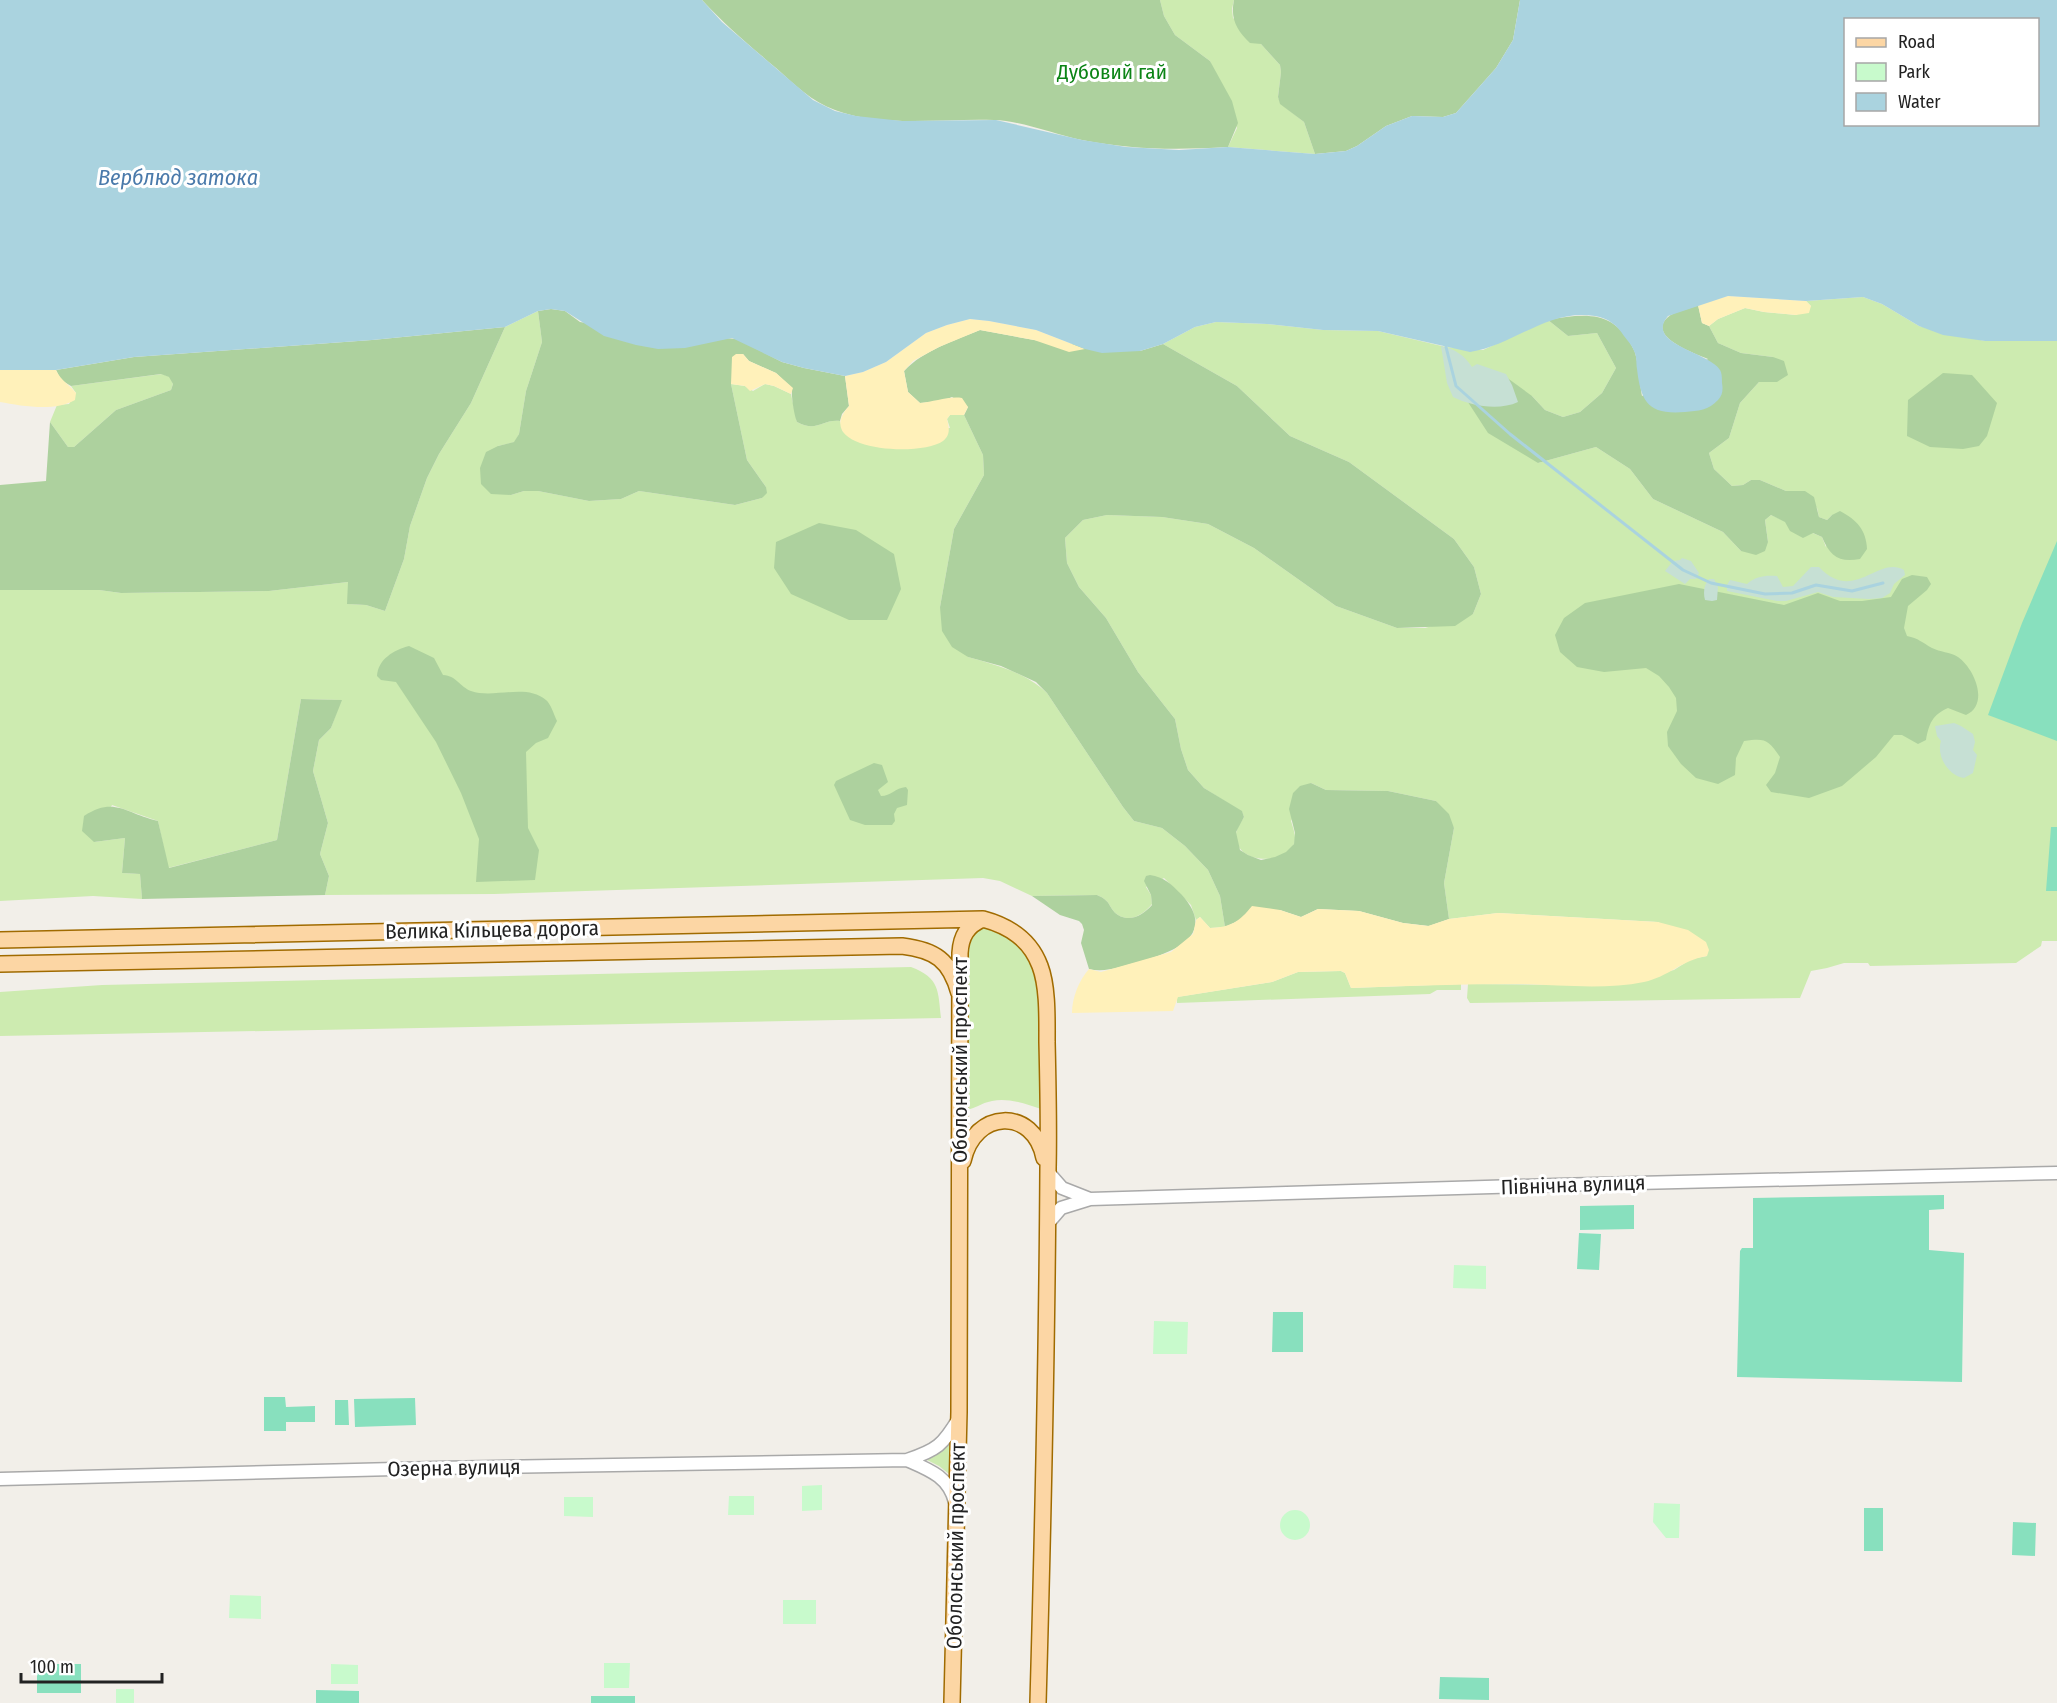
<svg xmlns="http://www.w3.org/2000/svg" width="2057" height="1703" font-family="'Fira Sans Condensed',sans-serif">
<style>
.grass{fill:#cdebb0}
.forest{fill:#add19e}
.wetland{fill:#c6e0d4}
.sand{fill:#fff1ba}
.park{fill:#c8facc}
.pitch{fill:#88e0be}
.water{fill:#aad3df;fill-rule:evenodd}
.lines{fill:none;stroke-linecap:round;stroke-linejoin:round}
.stream{stroke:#aad3df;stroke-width:3}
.minor-casing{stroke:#a9a9a9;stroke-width:15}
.major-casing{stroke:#a06b00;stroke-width:18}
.minor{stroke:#fff;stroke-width:12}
.major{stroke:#fcd6a4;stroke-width:15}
.labels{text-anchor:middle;stroke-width:6;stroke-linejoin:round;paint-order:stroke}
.park-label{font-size:21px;fill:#0c8416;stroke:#fff}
.street-label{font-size:21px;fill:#222;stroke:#fff}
.water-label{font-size:22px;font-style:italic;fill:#4a7aab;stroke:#fff}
</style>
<rect width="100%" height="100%" fill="#f2efe9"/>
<path class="grass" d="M 1160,0 L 1234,0 L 1232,9 L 1233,18 L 1261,44 L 1280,65 L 1281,72 L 1278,97 L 1281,104 L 1304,122 L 1315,154 L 1228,147 L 1237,128 L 1210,61 L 1175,35 L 1164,16 Z
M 1863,297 L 1882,304 L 1919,326 L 1985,341 L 2057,341 L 2057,941 L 2042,941 L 2041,946 L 2016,963 L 1870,966 L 1868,963 L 1844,963 L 1827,968 L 1811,971 L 1800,998 L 1470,1003 L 1467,998 L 1468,984 L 1605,985 L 1674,970 L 1691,959 L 1707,956 L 1658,922 L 1498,913 L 1449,919 L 1444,883 L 1454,828 L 1436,801 L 1388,791 L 1326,790 L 1311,783 L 1291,821 C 1293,828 1297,837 1294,844 C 1283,867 1233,863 1236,834 C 1236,829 1241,822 1244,817 L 1242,812 L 1204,788 L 1188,770 L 1181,749 L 1175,719 L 1138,672 L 1106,618 L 1079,587 L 1067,563 L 1065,538 L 1083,520 L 1107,515 L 1162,517 L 1208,524 L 1254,548 L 1336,606 L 1397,628 L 1425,628 L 1473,614 L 1481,594 L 1474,567 L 1454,539 L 1349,462 L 1290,436 L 1237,386 L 1163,344 L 1195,327 L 1216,322 L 1267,324 L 1323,330 L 1378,331 L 1446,347 L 1483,350 L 1548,320 L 1568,336 L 1597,333 L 1616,368 L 1602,393 L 1580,412 L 1563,417 L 1545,410 L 1532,396 L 1538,463 L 1596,447 L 1630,469 L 1653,499 L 1723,532 L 1741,551 L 1768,542 L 1765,520 L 1771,515 L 1822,537 L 1826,547 L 1832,515 L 1827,520 L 1819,517 L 1817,508 L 1795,491 L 1786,491 L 1760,480 L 1751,480 L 1743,485 L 1732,486 L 1714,469 L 1709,453 L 1729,438 L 1740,403 L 1759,382 L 1777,382 L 1773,357 L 1741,353 L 1718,343 L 1709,326 L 1718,319 L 1745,308 L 1764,312 L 1796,315 L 1811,306 L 1806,301 Z
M 538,311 L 542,342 L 526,391 L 519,434 L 515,442 L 498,446 L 511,495 L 524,491 L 538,491 L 589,501 L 621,499 L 639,491 L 735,505 L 762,498 L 766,487 L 747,460 L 731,384 L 745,386 L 753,391 L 765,384 L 774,386 L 791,394 L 797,422 C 817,433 822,419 840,421 L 843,432 L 950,428 L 947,419 L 950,415 L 964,415 L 983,455 L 984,475 L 954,529 L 940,607 L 968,657 C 996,665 1025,672 1047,693 L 1123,807 L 1134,821 L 1162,828 L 1185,846 L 1208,870 L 1220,896 L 1225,927 L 1210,928 L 1200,917 L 1196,920 L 1191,905 L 1164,878 L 1146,887 L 1151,895 L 1152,904 C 1144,914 1131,923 1118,915 C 1108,908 1112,901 1097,895 L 1032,896 L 1000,881 L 983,878 L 494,894 L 325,895 L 329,876 L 320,854 L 328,823 L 313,771 L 319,740 L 331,728 L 341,700 L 301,699 L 277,840 L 168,868 L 158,821 L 112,805 L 94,842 L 125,838 L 122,873 L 140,874 L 142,899 L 93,896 L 0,901 L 0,590 L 99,590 L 121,593 L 269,591 L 348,582 L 348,604 L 366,605 L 385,611 L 404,559 L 410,526 L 427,478 L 439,454 L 471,403 L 505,327 Z
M 162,374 L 170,377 L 173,384 L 171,390 L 116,410 L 74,447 L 68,447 L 50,422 L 57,405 L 69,404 L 76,393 L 71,386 Z
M 988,927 C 1018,939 1029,955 1038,985 L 1044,1110 C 1028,1105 1009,1097 992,1101 C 981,1103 975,1109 965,1110 L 968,1058 L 965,1003 L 966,941 L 978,928 Z
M 911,967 C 940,978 938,991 941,1018 L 0,1036 L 0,992 L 102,985 Z
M 1341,971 L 1345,973 L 1351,988 L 1461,984 L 1461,990 L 1437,990 L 1430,994 L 1177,1003 L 1177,997 L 1272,982 L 1298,972 Z
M 950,1443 L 949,1474 L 939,1466 L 925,1459 L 937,1454 Z"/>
<path class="forest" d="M 702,0 L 1160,0 L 1164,16 L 1175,35 L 1210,61 L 1232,101 L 1238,123 L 1228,147 C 1178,150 1132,150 1082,140 C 1053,134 1023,121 994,120 C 945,118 881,128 835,110 C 812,102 794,84 776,68 C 750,46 725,25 702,0 Z
M 1234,0 L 1520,0 L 1513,40 L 1496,68 L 1456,113 L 1443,117 L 1412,116 L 1386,126 L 1357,146 L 1346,151 L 1315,154 L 1304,122 L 1280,104 L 1278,97 L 1281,72 L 1280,65 L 1261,44 L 1250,43 C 1237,31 1230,19 1234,0 Z
M 1698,305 L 1702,323 L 1709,326 L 1718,343 L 1741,353 L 1773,357 L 1784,361 L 1788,375 L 1777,382 L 1759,382 L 1740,403 L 1729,438 L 1709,453 L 1714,469 L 1732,486 L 1743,485 L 1751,480 L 1760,480 L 1786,491 L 1805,491 L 1814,497 L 1819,517 L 1827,520 L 1832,515 L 1840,511 C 1857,520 1866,530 1867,549 L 1860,559 C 1839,563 1830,556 1822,537 L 1813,533 L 1803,538 L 1790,531 L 1785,522 L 1771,515 L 1765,520 L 1768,542 L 1765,551 L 1756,555 L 1741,551 L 1723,532 L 1653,499 L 1630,469 L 1596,447 L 1538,463 L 1488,433 L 1464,396 L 1506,377 L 1532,396 L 1545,410 L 1563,417 L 1580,412 L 1602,393 L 1616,368 L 1597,333 L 1568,336 L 1548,320 C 1586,313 1615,310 1634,350 C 1638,359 1640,384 1642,396 L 1708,359 C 1696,354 1647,337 1667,318 C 1674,311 1689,309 1698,305 Z
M 551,309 L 565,311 L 580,322 L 705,343 L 725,338 L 737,339 L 782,362 L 804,368 L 845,376 L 849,406 L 842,414 L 840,421 C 822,419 817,433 797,422 C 794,415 791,395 792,388 L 776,373 L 749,361 L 743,354 L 731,384 L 747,460 L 766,487 L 767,493 L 762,498 L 735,505 L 639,491 L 621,499 L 589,501 L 538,491 L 524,491 L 511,495 L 491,494 L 481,484 L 480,468 L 486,452 L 498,446 L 514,442 L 519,434 L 526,391 L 542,342 L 538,311 Z
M 505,327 L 471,403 L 439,454 L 427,478 L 410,526 L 404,559 L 385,611 L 366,605 L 347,604 L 348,582 L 269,591 L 121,593 L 99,590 L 0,590 L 0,485 L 46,481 L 50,422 L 68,447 L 74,447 L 116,410 L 171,390 L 173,384 L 169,377 L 161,374 L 71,386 L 61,380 L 56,370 L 134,357 L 372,340 Z
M 980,330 L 1034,340 L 1140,351 L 1163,344 L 1237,386 L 1290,436 L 1349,462 L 1454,539 L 1474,567 L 1481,594 L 1473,614 L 1455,626 L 1397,628 L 1336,606 L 1254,548 L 1208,524 L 1162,517 L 1107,515 L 1083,520 L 1065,538 L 1067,563 L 1079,587 L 1106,618 L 1138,672 L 1175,719 L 1181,749 L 1188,770 L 1204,788 L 1242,811 L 1244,817 L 1236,832 L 1240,850 L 1248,855 L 1261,860 L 1275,857 L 1286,852 L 1294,844 L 1295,833 L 1289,809 L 1293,793 L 1300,786 L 1311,783 L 1326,790 L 1388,791 L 1436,801 L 1449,814 L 1454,828 L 1444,883 L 1449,919 L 1429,926 L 1403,923 L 1359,911 L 1318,909 L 1301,917 L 1280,910 L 1242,919 L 1225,927 L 1220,896 L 1208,870 L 1185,846 L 1162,828 L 1134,821 L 1123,807 L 1047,693 L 1036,682 L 1001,666 L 968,657 L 952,647 L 942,631 L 940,607 L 954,529 L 984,475 L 983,455 L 964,415 L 968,407 L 952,397 L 942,401 L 920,403 L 908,392 L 904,371 C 924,350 954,341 980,330 Z
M 1943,373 L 1972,375 L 1997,403 L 1987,436 L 1979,446 L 1963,449 L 1930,447 L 1907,436 L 1908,400 Z
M 819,523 L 856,530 L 894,554 L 901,589 L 887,620 L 849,620 L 791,594 L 774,568 L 776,542 Z
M 1912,575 L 1927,577 L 1931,584 L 1927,590 L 1908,606 L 1904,628 L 1907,636 C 1918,638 1923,643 1932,648 C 1940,652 1950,652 1958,657 C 1974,668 1990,704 1966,715 L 1948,708 C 1932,715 1929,724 1926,740 L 1918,744 L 1902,735 L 1894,735 L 1876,757 L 1842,786 L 1809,798 L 1771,792 L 1766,785 L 1775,773 L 1780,757 C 1768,739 1765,738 1744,741 L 1736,758 L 1735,775 L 1718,784 L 1696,778 L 1681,764 L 1668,746 L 1667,732 L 1677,711 L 1676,698 L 1669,687 L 1659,676 L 1646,668 L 1604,672 L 1577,667 L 1560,652 L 1555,635 L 1564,618 L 1585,603 L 1679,584 L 1784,605 L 1818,593 L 1840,601 L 1862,601 L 1891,597 L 1902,579 Z
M 409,646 L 434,658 L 443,675 C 457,676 460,687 471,691 C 494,699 526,683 546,700 C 551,704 554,715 557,721 L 548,738 L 536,743 L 526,752 L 528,828 L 539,850 L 535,880 L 476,882 L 479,839 L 461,793 L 436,742 L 396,682 L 381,680 L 377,676 C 378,659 394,650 409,646 Z
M 301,699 L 342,700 L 331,728 L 319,740 L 313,771 L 328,823 L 320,854 L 329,876 L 325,895 L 142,899 L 140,874 L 122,873 L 125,838 L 94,842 L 82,831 L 84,816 C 115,796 126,814 158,821 L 169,868 L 277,840 Z
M 874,763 L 882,765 L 888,782 L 878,790 L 881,796 C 891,796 895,788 906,787 L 908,790 L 907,805 L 897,808 L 894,814 L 895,821 L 892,825 L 865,825 L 850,820 L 834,785 L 836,781 Z
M 1150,875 C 1164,877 1171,884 1181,894 C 1219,935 1174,952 1139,962 C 1122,966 1106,973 1089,969 L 1081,943 L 1084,930 L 1082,924 L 1079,921 L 1060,915 L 1032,896 L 1097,895 C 1112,901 1108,908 1118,915 C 1131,923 1144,914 1152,905 L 1151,895 L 1144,881 L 1146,876 Z"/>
<path class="wetland" d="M 1441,346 C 1455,349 1464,355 1472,367 L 1477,364 L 1506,374 L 1512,385 L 1518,402 C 1499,411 1471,406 1453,397 L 1447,383 Z
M 1682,558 L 1691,561 L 1699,573 L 1696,579 L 1690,579 L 1685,584 L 1665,571 L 1673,561 L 1680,560 Z
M 1811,567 L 1819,567 C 1854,604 1878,555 1904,570 L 1905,575 L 1894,584 L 1890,593 L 1882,598 L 1869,599 L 1833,597 L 1818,592 L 1786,601 L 1777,601 L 1727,591 L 1727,585 L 1730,580 L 1747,584 C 1756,576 1766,575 1777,576 L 1783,587 L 1793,586 Z
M 1709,579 L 1714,579 L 1718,587 L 1717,600 L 1712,601 L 1705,600 C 1703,593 1704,584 1709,579 Z
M 1954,723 L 1961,726 L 1973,734 L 1975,742 L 1973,750 L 1977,755 L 1973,773 L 1964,778 C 1948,776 1936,755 1941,741 L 1937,736 L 1935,726 Z"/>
<path class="sand" d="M 1728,296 L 1806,301 L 1811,306 L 1809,313 L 1796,315 L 1764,312 L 1745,308 L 1718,319 L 1709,326 L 1702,323 L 1698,305 Z
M 970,319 L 989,321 L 1036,330 L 1085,349 L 1069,352 L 1034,340 L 980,330 L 939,347 L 913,361 L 904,371 L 908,392 L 920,403 C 934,402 948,396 962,398 L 968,407 L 964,415 L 950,415 L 947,419 C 949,427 951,435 943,441 C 919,458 809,450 849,406 L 845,376 L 863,372 L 886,362 L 926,333 L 947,325 Z
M 736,354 L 743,354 L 749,361 L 776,373 L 793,388 L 791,394 L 774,386 L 765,384 L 750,391 L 745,386 L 731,384 L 732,357 Z
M 0,370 L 56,370 C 61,381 69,384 76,393 L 75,400 C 55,412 22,406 0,402 Z
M 1252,906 L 1280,910 L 1301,917 L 1318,909 L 1359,911 L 1403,923 L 1428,926 L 1449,919 L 1498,913 L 1658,922 L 1688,930 L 1706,942 L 1709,950 L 1707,956 C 1682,960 1668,977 1644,982 C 1605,990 1560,985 1520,984 C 1464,984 1407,986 1351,988 L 1345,973 L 1341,971 L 1298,972 L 1272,982 L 1178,997 L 1173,1011 L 1072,1013 C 1072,998 1079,980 1089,969 L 1101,972 L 1171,952 L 1193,934 L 1196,920 L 1200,917 L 1210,928 C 1231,927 1239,922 1252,906 Z"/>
<path class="park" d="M 1454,1265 L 1486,1266 L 1486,1289 L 1453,1288 Z
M 1154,1321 L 1188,1322 L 1187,1354 L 1153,1354 Z
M 822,1485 L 822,1510 L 802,1511 L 802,1486 Z
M 729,1496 L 754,1496 L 754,1515 L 728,1515 Z
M 564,1497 L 593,1497 L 593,1517 L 564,1516 Z
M 1654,1503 L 1680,1504 L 1679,1538 L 1666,1538 L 1653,1522 Z
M1280 1525a15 15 0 1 1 30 0a15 15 0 1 1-30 0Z
M 230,1595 L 261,1596 L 261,1619 L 229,1618 Z
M 783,1600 L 816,1600 L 816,1624 L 783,1624 Z
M 604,1663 L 630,1663 L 629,1688 L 604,1688 Z
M 331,1664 L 358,1665 L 358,1684 L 331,1684 Z
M 116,1689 L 134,1689 L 134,1703 L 116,1703 Z"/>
<path class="pitch" d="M 2057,541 L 2057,741 L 1988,715 L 2022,623 Z
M 2051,827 L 2057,827 L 2057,891 L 2046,891 Z
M 1944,1195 L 1944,1209 L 1929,1210 L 1929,1250 L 1964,1253 L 1962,1382 L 1737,1377 L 1740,1251 L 1742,1248 L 1753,1248 L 1753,1198 Z
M 1634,1205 L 1634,1229 L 1580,1230 L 1580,1206 Z
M 1579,1233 L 1601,1234 L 1599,1270 L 1577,1269 Z
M 1273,1312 L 1303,1312 L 1303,1352 L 1272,1352 Z
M 264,1397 L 285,1397 L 286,1407 L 315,1406 L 315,1422 L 286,1422 L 286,1431 L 264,1431 Z
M 415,1398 L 416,1425 L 355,1427 L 354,1399 Z
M 335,1400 L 348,1400 L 349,1425 L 335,1425 Z
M 1864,1508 L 1883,1508 L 1883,1551 L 1864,1551 Z
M 2013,1522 L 2036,1523 L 2035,1556 L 2012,1555 Z
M 37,1664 L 81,1664 L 81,1693 L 37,1693 Z
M 1440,1677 L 1489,1678 L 1489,1700 L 1439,1699 Z
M 316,1690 L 359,1691 L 359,1703 L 316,1703 Z
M 591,1696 L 635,1696 L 635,1703 L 591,1703 Z"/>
<path class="water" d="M 0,0 L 702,0 L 722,22 L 813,100 L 835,111 L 856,116 L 902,121 L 996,120 L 1082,140 L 1126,147 L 1179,150 L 1228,147 L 1315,154 L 1346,151 L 1357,146 L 1386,126 L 1412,116 L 1443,117 L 1456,113 L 1496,68 L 1513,40 L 1520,0 L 2057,0 L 2057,341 L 1985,341 L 1943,335 L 1919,326 L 1882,304 L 1863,297 L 1806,301 L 1728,296 L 1668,316 C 1644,344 1709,352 1720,370 C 1722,373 1722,379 1722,383 C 1723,389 1723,395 1718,400 C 1709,410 1698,411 1685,412 C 1649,415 1641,403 1637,369 C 1636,363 1637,356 1634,351 C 1632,345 1627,340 1624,336 C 1617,325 1608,318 1595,316 C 1548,308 1513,346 1470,352 L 1378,331 L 1323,330 L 1267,324 L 1216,322 L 1195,327 L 1163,344 L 1140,351 L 1102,353 L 1085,349 L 1036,330 L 989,321 L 970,319 L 947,325 L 926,333 L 886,362 L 863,372 L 845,376 L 804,368 L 782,362 L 732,338 L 685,348 L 658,349 L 636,345 L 604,336 L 565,311 L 551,309 L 538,311 L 505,327 L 372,340 L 134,357 L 56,370 L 0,370 ZM 1846,20 L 2038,20 L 2038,124 L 1846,124 Z"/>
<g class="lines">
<path class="stream" d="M 1446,347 L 1456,386 L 1510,434 L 1683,570 L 1711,583 L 1765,594 L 1792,593 L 1816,585 L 1852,591 L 1883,583"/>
<defs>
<path id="minor" d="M 1048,1172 L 1062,1188 L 1090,1199
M 1049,1222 L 1061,1208 L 1090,1199 L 1555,1185 L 2057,1173
M 907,1460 C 930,1470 949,1477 955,1502
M 0,1479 L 435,1468 L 907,1460 C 937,1450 943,1445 959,1418"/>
<path id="major" d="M 0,940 L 983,919 C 1009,926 1030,939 1040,966 C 1048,987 1047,1019 1047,1042 C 1048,1084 1049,1127 1048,1169 C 1047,1347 1043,1525 1038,1703
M 0,964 L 902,946 C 935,950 950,960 959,993
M 963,1161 C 974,1109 1034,1107 1044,1158
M 952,1703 L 959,1412 L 960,953 C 961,936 967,926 983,919"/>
</defs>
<use href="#minor" class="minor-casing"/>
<use href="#major" class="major-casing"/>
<use href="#minor" class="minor"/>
<use href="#major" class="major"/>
</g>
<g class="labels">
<g class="park-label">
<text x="1112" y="79">Дубовий гай</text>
</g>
<g class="street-label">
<text transform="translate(492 930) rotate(-1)" y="7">Велика Кільцева дорога</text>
<text transform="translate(960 1060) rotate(-90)" y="7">Оболонський проспект</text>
<text transform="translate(1573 1185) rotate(-2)" y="7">Північна вулиця</text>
<text transform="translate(454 1468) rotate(-1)" y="7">Озерна вулиця</text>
<text transform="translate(956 1546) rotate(-89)" y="7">Оболонський проспект</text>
</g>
<g class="water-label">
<text x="178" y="185">Верблюд затока</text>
</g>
</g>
<rect x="1844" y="18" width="195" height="108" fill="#ffffff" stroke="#a7a7a7" stroke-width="1.5"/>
<rect x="1856" y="38" width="30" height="9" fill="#fcd6a4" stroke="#a7a7a7" stroke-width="1.5"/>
<text x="1898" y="48" font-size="18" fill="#222222">Road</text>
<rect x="1856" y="63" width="30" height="18" fill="#c8facc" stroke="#a7a7a7" stroke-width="1.5"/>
<text x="1898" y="78" font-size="18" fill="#222222">Park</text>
<rect x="1856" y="93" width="30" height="18" fill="#aad3df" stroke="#a7a7a7" stroke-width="1.5"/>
<text x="1898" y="108" font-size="18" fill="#222222">Water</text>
<path d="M21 1673v9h141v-9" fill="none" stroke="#222222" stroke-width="3"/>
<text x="30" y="1673" font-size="18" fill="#222222" stroke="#ffffff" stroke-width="4.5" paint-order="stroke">100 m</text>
</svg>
